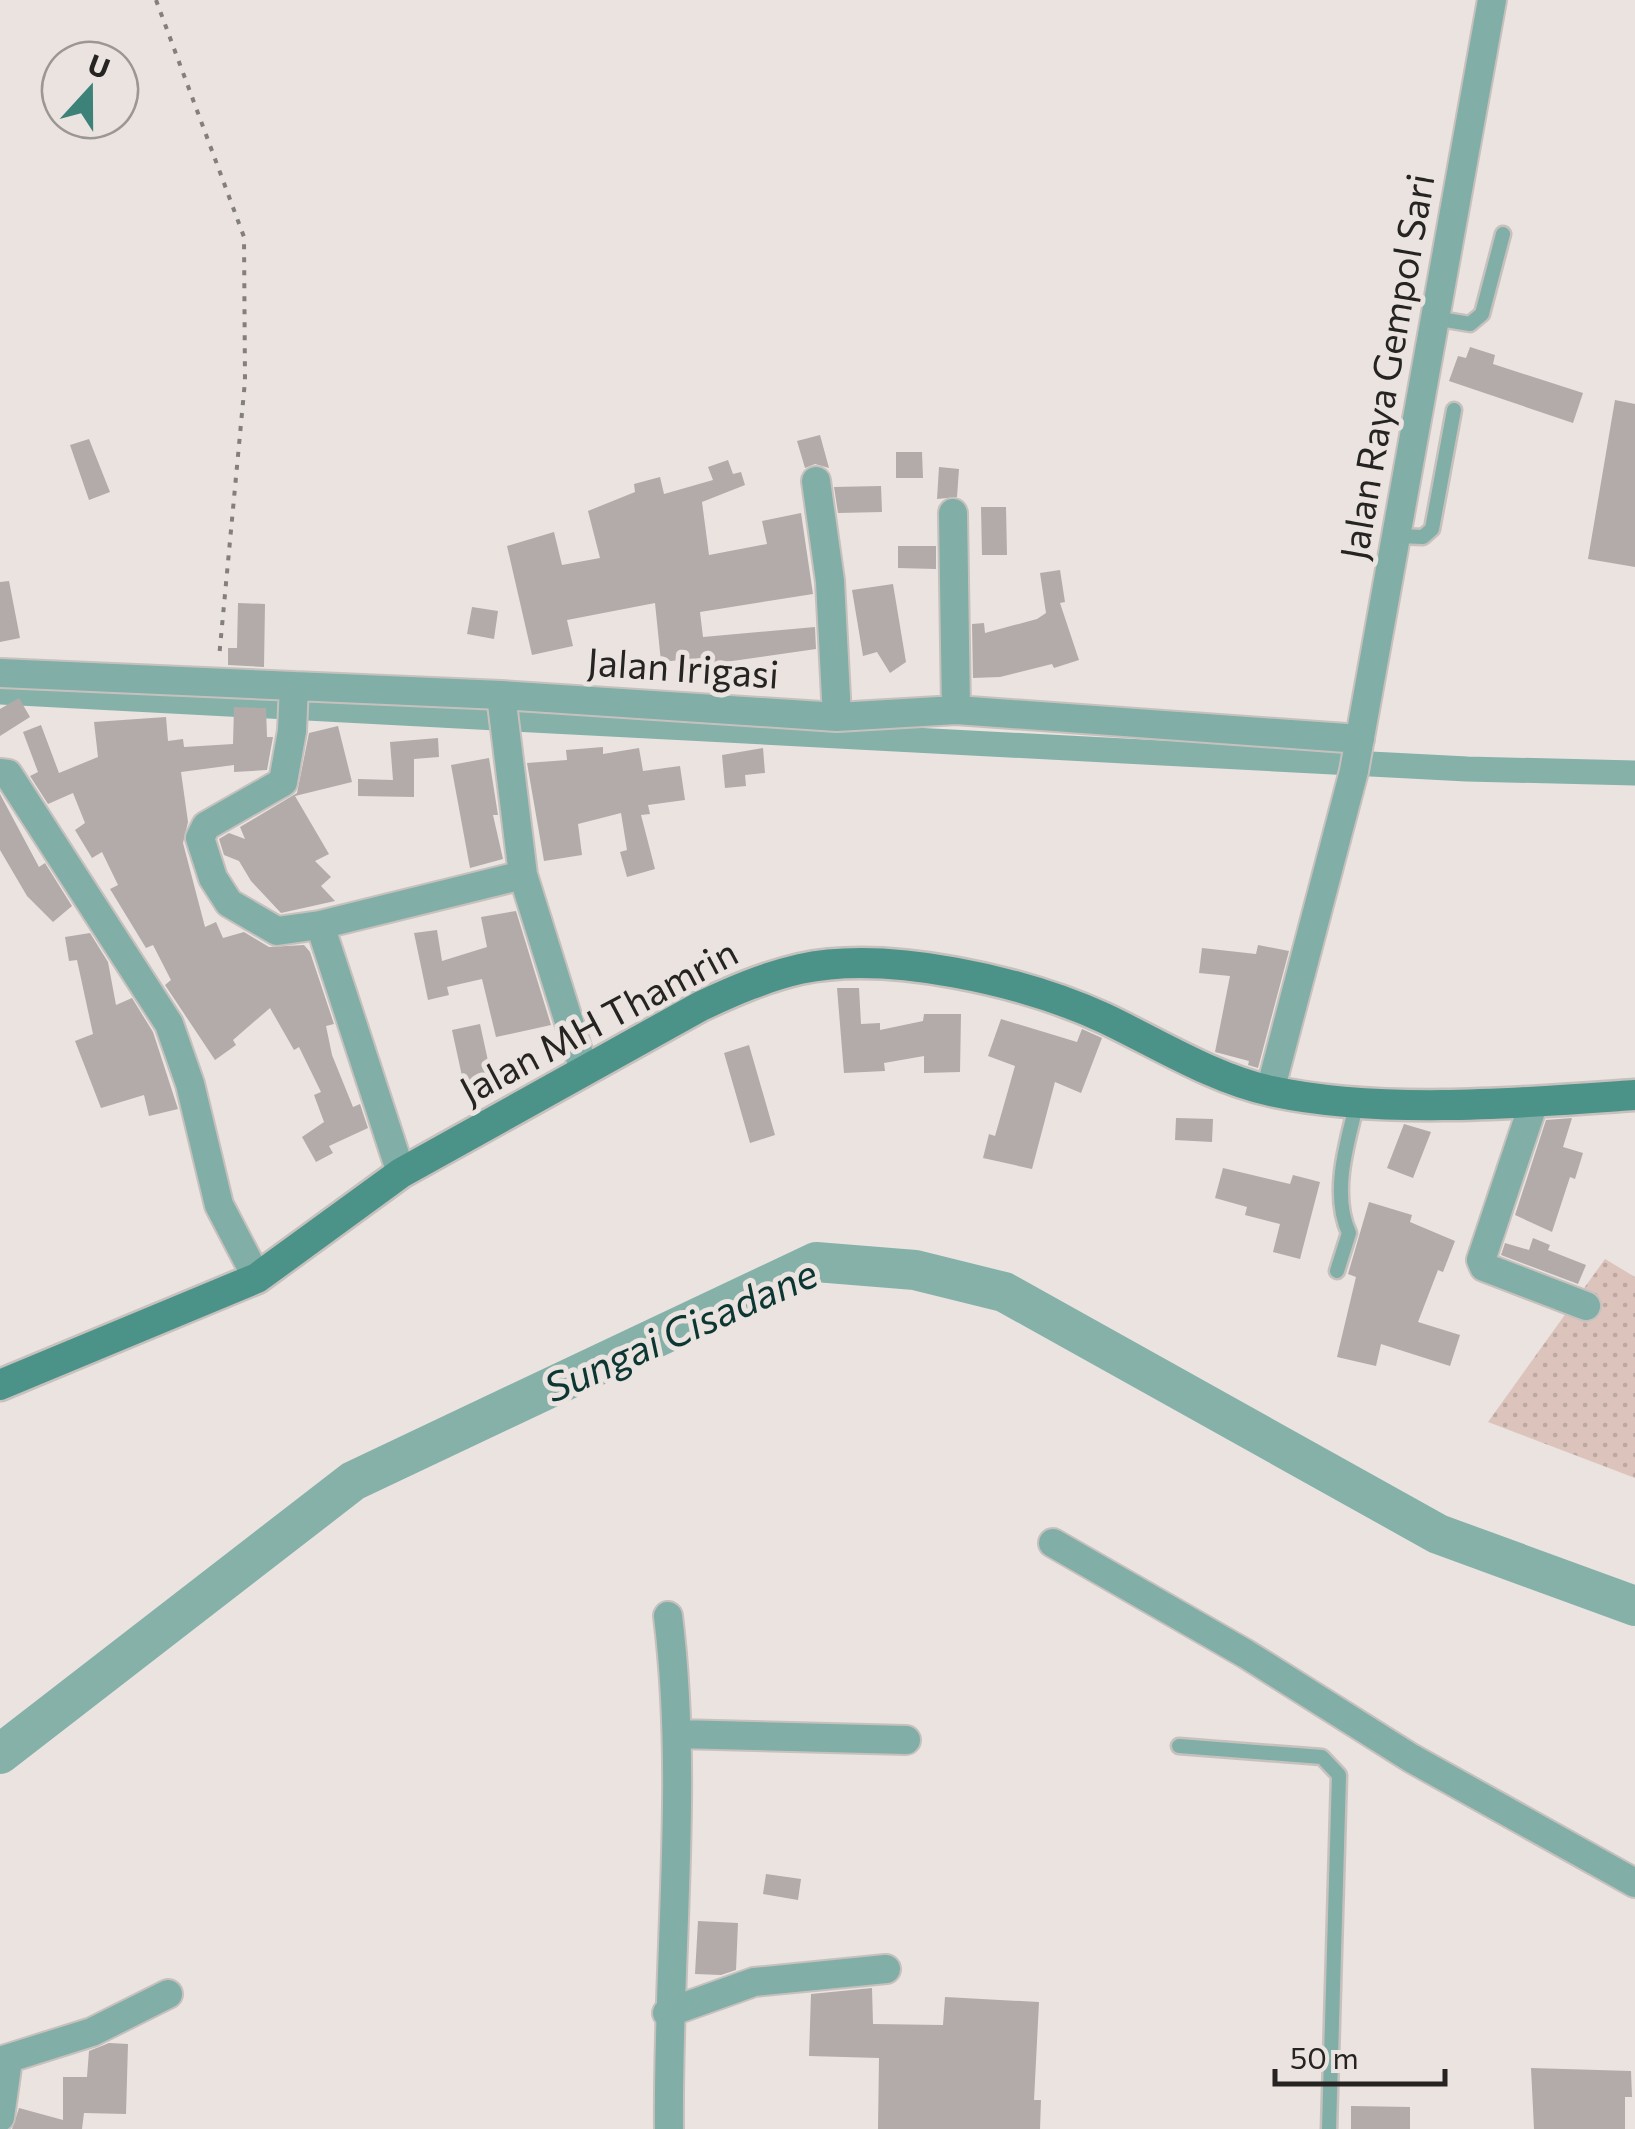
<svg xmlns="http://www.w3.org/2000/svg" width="1635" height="2129" font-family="Commissioner,sans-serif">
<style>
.grass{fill:url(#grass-dots)}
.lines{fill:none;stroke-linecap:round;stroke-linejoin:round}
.canal{stroke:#85b1a9;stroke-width:25}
.river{stroke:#85b1a9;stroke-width:40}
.building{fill:#b2aba9}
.lane-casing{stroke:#c7c1be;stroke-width:19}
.street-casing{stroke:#c7c1be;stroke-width:32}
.secondary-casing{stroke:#c7c1be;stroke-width:35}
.path{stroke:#837f7d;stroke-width:4;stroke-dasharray:5 8;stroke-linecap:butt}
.lane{stroke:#81aea6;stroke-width:14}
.street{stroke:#81aea6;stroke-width:28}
.secondary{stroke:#4b9288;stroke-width:30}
.labels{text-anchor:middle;stroke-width:10;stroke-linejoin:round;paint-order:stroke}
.street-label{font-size:38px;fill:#262423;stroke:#eae3e0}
.water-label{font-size:40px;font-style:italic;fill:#0c3631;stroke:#eae3e0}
</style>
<defs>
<pattern id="grass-dots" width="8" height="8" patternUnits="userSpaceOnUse" patternTransform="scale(2.5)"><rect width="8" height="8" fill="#dcc4bd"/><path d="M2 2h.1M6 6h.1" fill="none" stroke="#bda8a2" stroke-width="1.8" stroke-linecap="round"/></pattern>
</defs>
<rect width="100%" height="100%" fill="#eae3e0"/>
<path class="grass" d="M 1605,1259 L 1635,1277 L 1635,1478 L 1488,1422 Z"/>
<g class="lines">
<path class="canal" d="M 0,692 L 1467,769 L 1635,773"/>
<path class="river" d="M 0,1754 L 353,1481 L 816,1262 L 915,1270 L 1004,1292 L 1438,1534 L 1635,1606"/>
</g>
<path class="building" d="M 1470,347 L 1495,355 L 1493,364 L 1583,393 L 1573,423 L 1449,381 L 1458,356 L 1466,358 Z
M 1615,400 L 1635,404 L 1635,567 L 1588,559 Z
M 820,435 L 829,468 L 815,464 L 805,468 L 797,441 Z
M 89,439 L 110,492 L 89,500 L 70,445 Z
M 896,452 L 922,452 L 923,478 L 896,478 Z
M 728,460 L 733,474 L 741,472 L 745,485 L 702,502 L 709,555 L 767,544 L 762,521 L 801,513 L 813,594 L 700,612 L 703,637 L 815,627 L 816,649 L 711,664 L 710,657 L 661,662 L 655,603 L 567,620 L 573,646 L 532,655 L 507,546 L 554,532 L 562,565 L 600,558 L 588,511 L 635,492 L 634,484 L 660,477 L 664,494 L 713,480 L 708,467 Z
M 939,467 L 959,469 L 957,497 L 937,499 Z
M 881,486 L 882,512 L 838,513 L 834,487 Z
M 981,507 L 1006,507 L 1007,555 L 982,555 Z
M 898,546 L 936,546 L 936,569 L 898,568 Z
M 1060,570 L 1065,602 L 1060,603 L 1079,660 L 1054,668 L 1052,664 L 1000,677 L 973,678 L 972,624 L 984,623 L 985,633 L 1037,619 L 1046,613 L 1040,573 Z
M 9,581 L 20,638 L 0,642 L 0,582 Z
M 893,584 L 906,662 L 890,673 L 877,652 L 863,656 L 852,590 Z
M 238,603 L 265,604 L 264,667 L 228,665 L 228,648 L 237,648 Z
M 472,607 L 498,611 L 494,639 L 467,634 Z
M 19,698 L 30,717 L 0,736 L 0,709 Z
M 234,707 L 266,708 L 267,737 L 273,737 L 267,770 L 234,772 L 234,765 L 181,772 L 188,822 L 183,843 L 205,927 L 216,922 L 223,938 L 244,932 L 269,947 L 304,945 L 310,952 L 334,1024 L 326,1026 L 332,1055 L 353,1107 L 360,1104 L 368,1128 L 329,1146 L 333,1153 L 316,1162 L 302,1137 L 324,1122 L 314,1095 L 321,1092 L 299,1047 L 294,1050 L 270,1008 L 233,1040 L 236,1045 L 215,1060 L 165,985 L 171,980 L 153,945 L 146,948 L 110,889 L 118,885 L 102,852 L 92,858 L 75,830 L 85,823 L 73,793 L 48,804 L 30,776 L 38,772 L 23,732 L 41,725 L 59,773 L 98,757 L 94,722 L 166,717 L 168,741 L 183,739 L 184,747 L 233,744 Z
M 338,726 L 352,782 L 295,796 L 329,854 L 315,861 L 331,877 L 321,886 L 335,901 L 281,913 L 251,881 L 239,861 L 224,855 L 219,839 L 229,833 L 245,839 L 240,827 L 297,793 L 309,733 Z
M 438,738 L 439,757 L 414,759 L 414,797 L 358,796 L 358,779 L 393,780 L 390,742 Z
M 603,747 L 603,754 L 639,748 L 643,771 L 680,766 L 685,800 L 648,805 L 650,814 L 641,815 L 655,869 L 627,877 L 620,852 L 627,850 L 621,813 L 578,824 L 582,855 L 544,861 L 527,763 L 567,760 L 566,750 Z
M 763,748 L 765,773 L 745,775 L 746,786 L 725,788 L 722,755 Z
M 489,758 L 498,815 L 493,815 L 503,859 L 470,868 L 451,765 Z
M 0,794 L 39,867 L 45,863 L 72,906 L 53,922 L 27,896 L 0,850 Z
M 516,911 L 551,1025 L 496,1037 L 482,979 L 447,987 L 449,995 L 428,1000 L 414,933 L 437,930 L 442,961 L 487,947 L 481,917 Z
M 90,933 L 108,962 L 116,1005 L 132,998 L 153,1032 L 178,1109 L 149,1116 L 144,1095 L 101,1108 L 75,1041 L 93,1034 L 77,960 L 69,961 L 65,937 Z
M 1258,945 L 1289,951 L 1258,1068 L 1248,1065 L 1249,1061 L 1215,1052 L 1230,976 L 1199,973 L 1202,948 L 1256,954 Z
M 837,988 L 859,988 L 861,1024 L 880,1023 L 880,1030 L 923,1021 L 924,1014 L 961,1014 L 960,1072 L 924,1073 L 924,1056 L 884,1063 L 885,1071 L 844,1073 Z
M 1001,1019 L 1077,1042 L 1082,1029 L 1102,1038 L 1081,1093 L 1055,1082 L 1032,1169 L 983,1158 L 989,1134 L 995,1136 L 1015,1066 L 988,1056 Z
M 480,1024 L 493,1084 L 465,1090 L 452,1030 Z
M 749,1045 L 775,1135 L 750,1143 L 724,1053 Z
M 1176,1118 L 1213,1119 L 1212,1142 L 1175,1140 Z
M 1572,1118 L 1563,1147 L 1583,1153 L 1575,1179 L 1570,1177 L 1552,1232 L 1515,1215 L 1546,1120 Z
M 1404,1124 L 1431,1132 L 1413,1178 L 1387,1168 Z
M 1223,1168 L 1290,1184 L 1293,1175 L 1320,1182 L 1300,1259 L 1273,1252 L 1280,1224 L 1245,1215 L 1247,1207 L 1215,1198 Z
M 1369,1202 L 1412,1215 L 1410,1222 L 1455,1241 L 1443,1272 L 1438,1270 L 1418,1322 L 1460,1335 L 1450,1366 L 1381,1344 L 1376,1366 L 1337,1357 L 1356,1277 L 1348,1274 Z
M 1533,1238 L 1550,1245 L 1548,1250 L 1586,1265 L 1578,1284 L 1501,1255 L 1505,1243 L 1529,1250 Z
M 766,1874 L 801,1879 L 798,1900 L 763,1894 Z
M 698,1921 L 738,1923 L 736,1970 L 721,1975 L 695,1974 Z
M 872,1988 L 873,2024 L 943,2025 L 945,1997 L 1039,2002 L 1034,2100 L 1041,2100 L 1040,2129 L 878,2129 L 879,2058 L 809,2056 L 811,1994 Z
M 109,2043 L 128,2044 L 126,2114 L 84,2113 L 82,2129 L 12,2129 L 19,2108 L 63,2120 L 63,2077 L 87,2077 L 89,2051 Z
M 1531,2068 L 1631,2071 L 1632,2097 L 1625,2097 L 1625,2129 L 1534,2129 Z
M 1351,2106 L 1410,2107 L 1410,2129 L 1351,2129 Z"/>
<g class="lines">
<defs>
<path id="lane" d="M 1434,318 L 1470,324 L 1482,314 L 1503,234
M 1398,536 L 1423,537 L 1432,529 L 1454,410
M 1337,1271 L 1349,1233 C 1331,1194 1347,1142 1357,1103
M 1179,1746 L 1322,1757 L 1339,1775 L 1329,2129"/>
<path id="street" d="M 816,481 L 830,581 L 837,717
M 953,513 L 956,710
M 0,673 L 501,695 L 837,717 L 956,710 L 1360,739
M 294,686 L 292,731 L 283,782 L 206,826 L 200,838 L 213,878 L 229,903 L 277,931 L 320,925 L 401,1173
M 501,695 L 523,875 L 584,1070
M 0,773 L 8,774 L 169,1024 L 190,1084 L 219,1205 L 257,1278
M 320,925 L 523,875
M 1270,1091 L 1354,771 L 1492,0
M 1534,1102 L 1481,1260 L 1484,1267 L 1586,1306
M 1053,1543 L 1246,1654 L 1411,1758 L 1635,1883
M 668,1616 C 689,1785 667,1958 669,2129
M 678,1734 L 906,1740
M 667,2013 L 754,1982 L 886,1969
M 0,2061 L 92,2032 L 168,1994
M 0,2117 L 8,2060"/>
<path id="secondary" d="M 0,1385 L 257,1278 L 401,1173 L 701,1006 C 733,991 765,977 800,969 C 888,950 1023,981 1104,1018 C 1157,1043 1214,1079 1271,1091 C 1381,1115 1523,1103 1635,1095"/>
</defs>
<use href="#lane" class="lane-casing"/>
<use href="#street" class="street-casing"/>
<use href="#secondary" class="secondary-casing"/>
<path class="path" d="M 156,0 L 244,237 L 245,381 L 219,658"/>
<use href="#lane" class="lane"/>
<use href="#street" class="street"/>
<use href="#secondary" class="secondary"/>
</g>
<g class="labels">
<g class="street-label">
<text transform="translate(1388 367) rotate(-80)" y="13">Jalan Raya Gempol Sari</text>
<text transform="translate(683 669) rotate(4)" y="13">Jalan Irigasi</text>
<text transform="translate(599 1022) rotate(-28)" y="13">Jalan MH Thamrin</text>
</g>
<g class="water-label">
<text transform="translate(681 1331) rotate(-24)" y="14">Sungai Cisadane</text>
</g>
</g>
<g transform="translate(90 90) rotate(21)"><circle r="48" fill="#eae3e0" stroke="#9c9794" stroke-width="2.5"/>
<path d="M0-8L18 38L0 25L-18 38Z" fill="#3c8278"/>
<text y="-15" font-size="28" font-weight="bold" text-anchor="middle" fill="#262423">U</text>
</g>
<path d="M1275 2069v15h170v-15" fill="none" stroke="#262423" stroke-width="5"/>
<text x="1290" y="2069" font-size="30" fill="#262423" stroke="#eae3e0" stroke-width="8" paint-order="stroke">50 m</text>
</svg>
